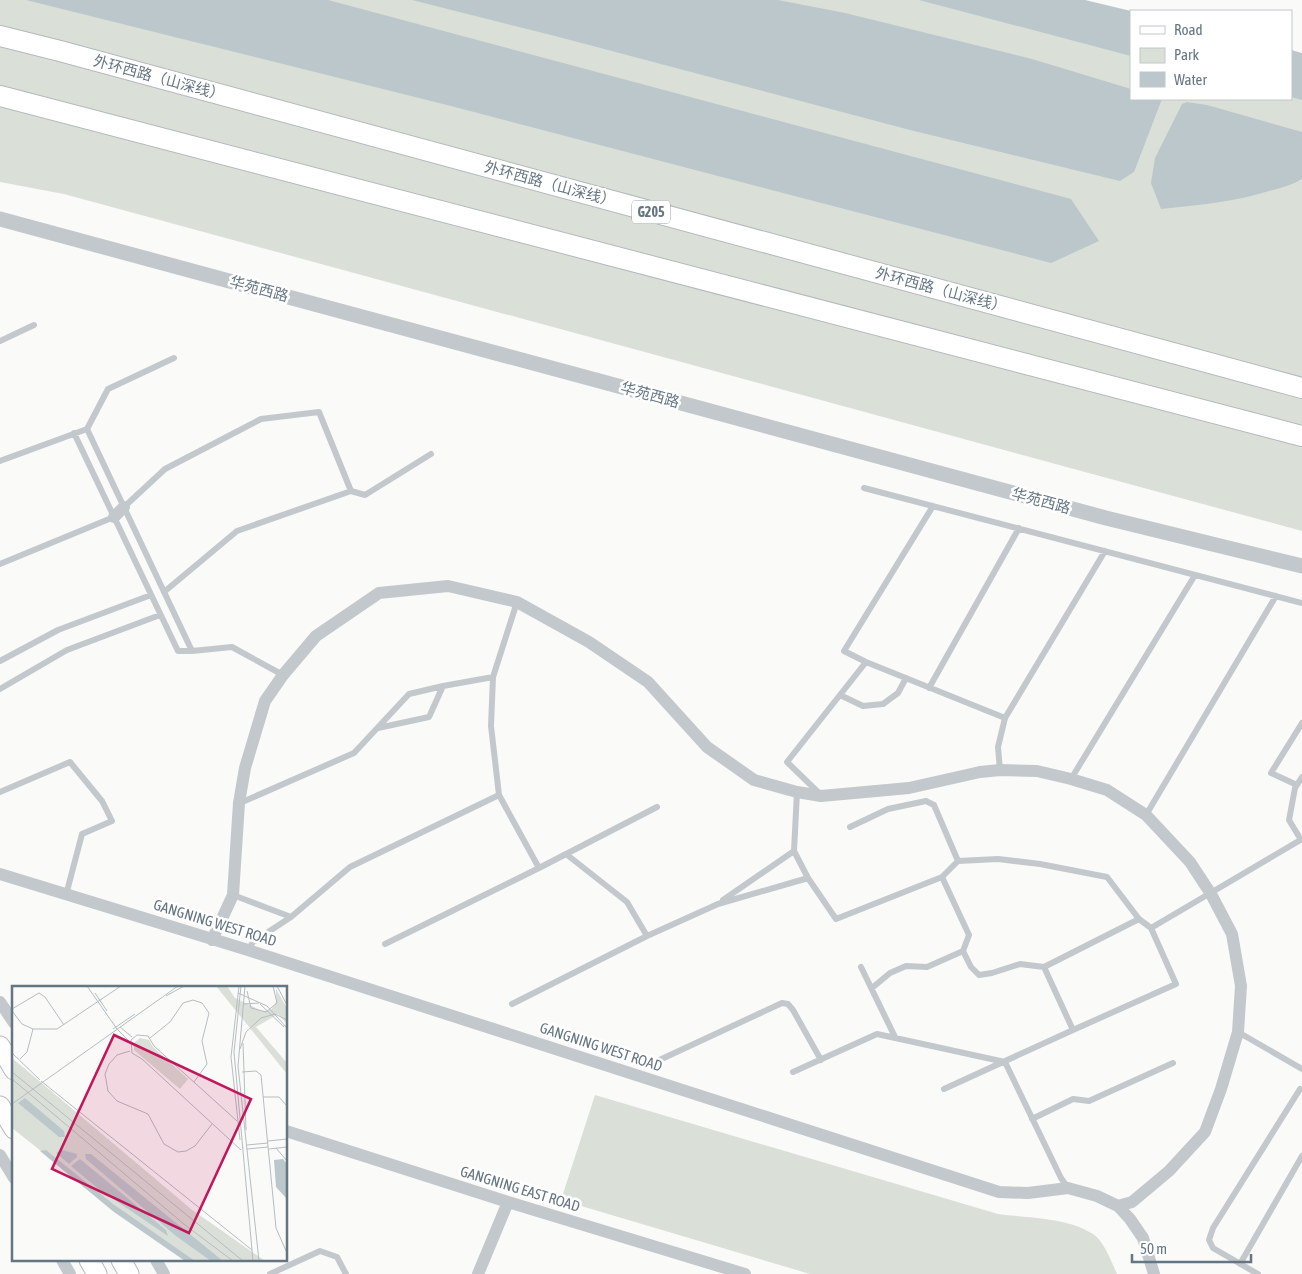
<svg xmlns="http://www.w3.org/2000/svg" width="1302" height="1274" font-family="'Asap Condensed','Noto Sans SC',sans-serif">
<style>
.green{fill:#dadfd7}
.water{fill:#bbc7cb}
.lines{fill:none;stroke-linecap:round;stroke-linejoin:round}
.primary-casing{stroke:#b5babe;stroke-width:21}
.trunk-casing{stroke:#b4b9bd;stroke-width:22}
.service{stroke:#c3c8cc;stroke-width:6}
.minor{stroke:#c3c8cc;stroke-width:12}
.tertiary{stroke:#c3c8cc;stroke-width:15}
.primary{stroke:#fff;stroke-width:19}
.trunk{stroke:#fff;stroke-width:20}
.labels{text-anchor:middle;stroke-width:5;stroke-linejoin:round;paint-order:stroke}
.shield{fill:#fff;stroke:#939fa8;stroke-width:1}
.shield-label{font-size:14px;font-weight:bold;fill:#657683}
.street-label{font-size:15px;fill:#657683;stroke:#fff}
.inset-road{fill:none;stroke:#b5bdc2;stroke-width:1}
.view{fill:#c2185b;fill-opacity:0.15;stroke:#c2185b;stroke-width:2.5}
.inset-edge{fill:none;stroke:#657683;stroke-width:2.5}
</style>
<rect width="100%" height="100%" fill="#fafaf8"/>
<path class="green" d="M 0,0 L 1036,0 L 1131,23 L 1131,99 L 1291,99 L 1291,61 L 1302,64 L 1302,531 L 64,194 L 0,182 Z
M 595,1095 L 998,1214 C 1028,1218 1067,1217 1093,1234 C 1104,1241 1112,1263 1117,1274 L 810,1274 L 561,1200 Z"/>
<path class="water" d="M 26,0 L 328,0 L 1071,199 L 1099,241 L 1051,263 L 451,106 Z
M 412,0 L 778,0 L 845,13 L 1032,59 L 1131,89 L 1131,99 L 1162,99 L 1134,172 L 1120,181 L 910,130 L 555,36 Z
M 919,0 L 1085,0 L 1131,11 L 1131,56 Z
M 1291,50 L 1302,53 L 1302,100 L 1291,97 Z
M 1187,102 L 1207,105 L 1302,132 L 1302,179 C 1292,185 1281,188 1269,191 C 1234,202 1198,205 1161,209 L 1151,183 L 1155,158 L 1182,104 Z"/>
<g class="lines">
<defs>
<path id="primary" d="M 0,1046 L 14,1070
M 0,1106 L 14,1129
M 89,1260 L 97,1274
M 121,1260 L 129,1274"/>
<path id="trunk" d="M 0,36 L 60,51 L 1302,388
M 0,96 L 1302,436"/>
</defs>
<use href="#primary" class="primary-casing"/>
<use href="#trunk" class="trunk-casing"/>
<path class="service" d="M 0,341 L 34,325
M 87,429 L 108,389 L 174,358
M 74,433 L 178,651 L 192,651
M 0,461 L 87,429 L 192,651 L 232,647 L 283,675
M 864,488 L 1302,603
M 933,506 L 844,651 L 866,662 L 1005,718
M 124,507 L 165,469 L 261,419 L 319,412 L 351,491
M 0,564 L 114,517
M 164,592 L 237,531 L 351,491 L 365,495 L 431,454
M 0,661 L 58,630 L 151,595
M 929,688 L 1019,528
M 0,689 L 67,650 L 160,615
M 840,695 L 863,706 L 883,704 L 898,693 L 906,678
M 378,728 L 429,717 L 443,686
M 1000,770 L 998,747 L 1005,718 L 1105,551
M 1071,779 L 1195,575
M 1297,785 L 1271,773 L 1302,723
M 0,792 L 70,762 L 102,801 L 112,821 L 82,834 L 66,895
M 797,792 L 794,851 L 808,878 L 836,919 L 942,877 L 958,861 L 998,859 L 1040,864 L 1107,877 L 1139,919 L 1151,928 L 1302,839
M 820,794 L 787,762 L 866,662
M 240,803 L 354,753 L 409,694 L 443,686 L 493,677
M 1146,815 L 1276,596
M 850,827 L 888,809 L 926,801 L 934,805 L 958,861
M 1301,840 L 1289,820 L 1295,788 L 1302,777
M 539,868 L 657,807
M 942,877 L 969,935 L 963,951 L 971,967 L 979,975 L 992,973 L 1020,964 L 1044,967
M 233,895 L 291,917 L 350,867 L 499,795 L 491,726 L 493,677 L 517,602
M 723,900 L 794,851
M 647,936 L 718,904 L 808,878
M 385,944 L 539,868 L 499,795
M 248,950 L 253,942 L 291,917
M 861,967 L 895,1037
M 872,988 L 890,973 L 906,966 L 927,967 L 963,951
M 512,1004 L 647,936 L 627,902 L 566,854
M 1073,1030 L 1044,967 L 1139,919
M 1238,1032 L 1302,1069
M 653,1063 L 782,1003 L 788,1004 L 793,1010 L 821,1060
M 793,1072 L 877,1034 L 1005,1062 L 1061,1178 L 1068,1188
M 944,1089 L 1073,1030 L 1176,984 L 1151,928
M 1032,1119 L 1073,1099 L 1089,1101 L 1173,1063
M 1240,1264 L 1302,1156
M 270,1274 L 320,1251 L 337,1257 L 346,1274
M 1258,1274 L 1213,1248 L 1209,1240 L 1213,1228 L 1300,1089"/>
<path class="minor" d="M 114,517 L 124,507
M 0,874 L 248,950 L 999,1192 L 1028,1193 L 1068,1188 L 1097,1196 L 1118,1206 L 1130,1219 L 1143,1238 L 1154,1274
M 212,940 L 233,895 L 239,803 L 245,768 L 265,701 L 283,675 L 316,636 L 379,593 L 448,586 L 517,602 L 589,642 L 648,682 L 707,747 L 754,780 L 797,792 L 821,796 L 909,788 L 980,772 L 1000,770 L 1037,771 L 1071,779 L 1107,790 L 1146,815 L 1190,862 L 1211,894 L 1232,934 L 1241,986 L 1238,1032 L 1221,1089 L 1205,1132 L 1169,1171 L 1132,1202 L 1118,1206
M 0,1002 L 14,1023
M 286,1131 L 508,1202 L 745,1274
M 0,1155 L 14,1178
M 62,1260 L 70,1274
M 156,1260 L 164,1274
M 478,1274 L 508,1202"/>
<path class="tertiary" d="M 0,219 L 1106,518 L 1302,566"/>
<use href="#primary" class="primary"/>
<use href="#trunk" class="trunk"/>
</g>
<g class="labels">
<rect class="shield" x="632" y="200.5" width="38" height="23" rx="4"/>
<g class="shield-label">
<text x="651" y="217">G205</text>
</g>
<g class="street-label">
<text transform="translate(159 78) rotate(15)" y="5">外环西路（山深线）</text>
<text transform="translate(550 184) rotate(15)" y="5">外环西路（山深线）</text>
<text transform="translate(259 289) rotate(15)" y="5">华苑西路</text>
<text transform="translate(941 290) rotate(15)" y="5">外环西路（山深线）</text>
<text transform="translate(650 395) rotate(15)" y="5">华苑西路</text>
<text transform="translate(1041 501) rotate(15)" y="5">华苑西路</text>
<text transform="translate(215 923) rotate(17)" y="5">GANGNING WEST ROAD</text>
<text transform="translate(601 1047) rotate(18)" y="5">GANGNING WEST ROAD</text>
<text transform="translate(520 1189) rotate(17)" y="5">GANGNING EAST ROAD</text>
</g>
</g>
<g transform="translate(12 986)">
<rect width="275" height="275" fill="#fafaf8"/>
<path d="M 204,0 L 215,0 L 223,12 L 250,25 L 259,24 L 264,16 L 264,3 L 275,22 L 275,38 L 266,28 L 244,41 L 275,77 L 275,88 ZM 128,52 L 137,54 L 141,61 L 176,93 L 168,103 L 122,64 L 122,57 ZM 0,72 L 179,223 L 253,275 L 176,275 L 111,230 L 19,157 L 0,142 Z" fill="#dadfd7"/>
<path d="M 13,112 L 52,145 L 53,151 L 47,151 L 6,117 ZM 34,164 L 101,218 L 183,275 L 173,275 L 102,226 L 28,165 ZM 50,164 L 65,168 L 65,171 L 57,178 L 44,167 ZM 73,168 L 79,168 L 211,275 L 199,275 L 164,250 L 74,173 ZM 68,173 L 154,244 L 156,250 L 88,204 L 59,180 ZM 271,173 L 275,178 L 275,213 L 264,201 L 262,174 Z" fill="#bbc7cb"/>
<path class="inset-road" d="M 75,0 L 105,43M 227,0 L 219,71 L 228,154M 229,0 L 222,66 L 241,275M 233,0 L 226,80 L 247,275M 265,0 L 275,19M 235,5 L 239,22 L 254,26 L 265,17 L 261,0M 83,7 L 95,25M 226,7 L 255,20 L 275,42M 154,10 L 172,0M 231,18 L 247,17M 248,18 L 272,41M 0,23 L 27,7 L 33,11 L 52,39M 0,25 L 10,38 L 21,43 L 45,43 L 109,0M 108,41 L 120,51M 101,43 L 123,28M 105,43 L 118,56M 138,52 L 158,36 L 171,17 L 181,14 L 190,17 L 197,27 L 190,55 L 195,78 L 182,96M 231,57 L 234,144M 228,63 L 234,46 L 249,32 L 263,28 L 275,34M 118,65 L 105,69 L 97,78 L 93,88 L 96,105 L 105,115 L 136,128 L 152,158 L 166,166 L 174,165 L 183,160 L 200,138M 0,67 L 28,94M 8,73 L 15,66 L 21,43M 0,86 L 231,275M 230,86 L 244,85 L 249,89 L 264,242 L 275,267M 0,93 L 173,239 L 221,275M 29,95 L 240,264M 251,111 L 267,111 L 275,120M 0,118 L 166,0M 225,135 L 142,60 L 136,50 L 125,49 L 119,54 L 120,67 L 130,73 L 229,164M 256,155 L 275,153M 235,159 L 256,157M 264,162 L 275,175M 235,163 L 256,161M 257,163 L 275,161"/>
<path class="view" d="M 102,49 L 239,113 L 177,247 L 40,183 Z"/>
<rect width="275" height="275" class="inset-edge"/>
</g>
<rect x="1130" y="10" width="162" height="90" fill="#ffffff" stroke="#c1c8cd"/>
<rect x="1140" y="26" width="25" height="8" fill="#ffffff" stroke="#c1c8cd"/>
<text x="1174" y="35" font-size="15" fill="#657683">Road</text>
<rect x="1140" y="48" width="25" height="15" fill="#dadfd7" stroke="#c1c8cd"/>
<text x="1174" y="60" font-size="15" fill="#657683">Park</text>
<rect x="1140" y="72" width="25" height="15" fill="#bbc7cb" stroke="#c1c8cd"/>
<text x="1174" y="85" font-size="15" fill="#657683">Water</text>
<path d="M1132 1254v8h119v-8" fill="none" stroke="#657683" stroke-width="2.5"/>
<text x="1140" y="1254" font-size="15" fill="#657683" stroke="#ffffff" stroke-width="4" paint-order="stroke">50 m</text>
</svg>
